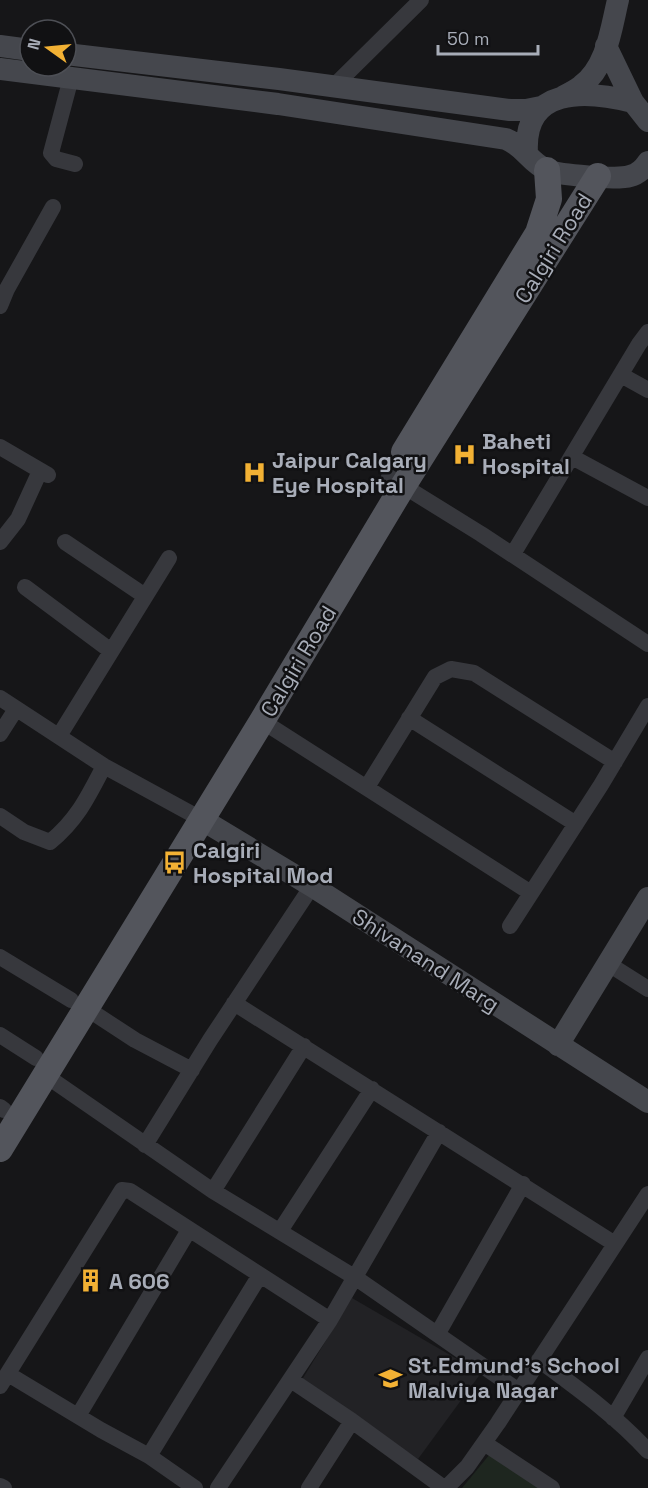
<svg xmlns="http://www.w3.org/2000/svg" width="648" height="1488" font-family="'Space Grotesk',sans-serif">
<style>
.built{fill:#222225}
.green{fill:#1e261f}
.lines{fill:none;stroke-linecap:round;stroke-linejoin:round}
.street{stroke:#37383d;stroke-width:16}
.secondary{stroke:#45474d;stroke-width:22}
.primary{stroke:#53555c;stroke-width:26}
.labels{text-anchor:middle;stroke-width:5;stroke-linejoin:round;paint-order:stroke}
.street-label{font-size:22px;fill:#a8adb8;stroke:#111113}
.poi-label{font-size:22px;font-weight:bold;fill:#a8adb8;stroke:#111113;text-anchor:start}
</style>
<rect width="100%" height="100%" fill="#161618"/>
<path class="built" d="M 352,1298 L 481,1373 L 418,1459 L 300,1383 Z"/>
<path class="green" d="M 499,1443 L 559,1488 L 462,1488 Z"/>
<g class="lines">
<path class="street" d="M 71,78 L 51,153 L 56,159 L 75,164
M 333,87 L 421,0
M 0,306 L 7,289 L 53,207
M 621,375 L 648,390
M 0,447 L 48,475
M 572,457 L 648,498
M 389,477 L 481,534 L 648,644
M 0,542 L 18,519 L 40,471
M 65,542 L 145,596
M 513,554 L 639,344 L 648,332
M 25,587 L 111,651
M 0,698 L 104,766 L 201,819
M 409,718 L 576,824
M 262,721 L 531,893
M 0,734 L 16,709
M 59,736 L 169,558
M 367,787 L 435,677 L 451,669 L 474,673 L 615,762
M 0,816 L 24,832 L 50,842 C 77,820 88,797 104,766
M 510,926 L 601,785 L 648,706
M 0,957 L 71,1000
M 607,963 L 648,989
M 234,1003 L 615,1244
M 86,1008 L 135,1040 L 192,1070
M 0,1035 L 36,1058
M 45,1075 L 213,1191 L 356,1278 L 519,1391
M 0,1107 L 4,1110
M 145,1145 L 210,1040 L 312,886
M 213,1191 L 304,1046
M 280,1231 L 372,1089
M 438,1333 L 523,1184
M 539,1360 C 577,1388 616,1416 648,1451
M 8,1374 L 101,1430 L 149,1456 L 195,1488
M 291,1380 L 352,1421 L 444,1488
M 0,1386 L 122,1190 L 130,1191 L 330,1320
M 78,1416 L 189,1230
M 613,1418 L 648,1358
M 484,1443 L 552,1488
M 149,1456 L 260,1275
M 0,1486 L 4,1488
M 218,1488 L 330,1320 L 439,1132
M 309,1488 L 352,1421
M 446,1488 L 467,1467 L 498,1423 L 648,1194"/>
<path class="secondary" d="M 0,46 L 30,50
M 606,46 L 633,102
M 66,54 L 279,79 L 510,110 L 526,110 L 541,107
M 0,69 L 278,104 L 506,139 C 524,146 530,163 547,170 C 558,175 618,180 630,176 C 638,174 644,168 648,162
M 564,96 C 570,93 576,90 581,86 C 607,67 611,29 618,0
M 527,153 C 523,86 586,90 633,102 L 648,121
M 201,819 L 312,886 L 648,1102
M 558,1045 L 648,898"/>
<path class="primary" d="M 404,452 L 538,233 L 549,199 L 547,170
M 0,1149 L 262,721 L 403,486 L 598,176"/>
</g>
<defs>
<symbol id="hospital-bare" viewBox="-9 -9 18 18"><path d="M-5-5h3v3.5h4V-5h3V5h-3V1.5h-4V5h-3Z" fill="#f2b134" stroke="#111113" stroke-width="2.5" paint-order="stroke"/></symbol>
<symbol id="bus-bare" viewBox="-9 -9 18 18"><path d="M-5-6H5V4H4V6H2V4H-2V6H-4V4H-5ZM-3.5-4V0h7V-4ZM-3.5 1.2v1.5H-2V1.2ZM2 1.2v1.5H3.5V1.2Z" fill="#f2b134" stroke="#111113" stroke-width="2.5" paint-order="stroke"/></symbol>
<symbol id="building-bare" viewBox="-9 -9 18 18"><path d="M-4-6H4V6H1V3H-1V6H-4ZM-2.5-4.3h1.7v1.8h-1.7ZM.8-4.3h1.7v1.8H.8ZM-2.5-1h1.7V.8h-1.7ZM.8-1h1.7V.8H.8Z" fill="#f2b134" stroke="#111113" stroke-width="2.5" paint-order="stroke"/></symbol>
<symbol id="school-bare" viewBox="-9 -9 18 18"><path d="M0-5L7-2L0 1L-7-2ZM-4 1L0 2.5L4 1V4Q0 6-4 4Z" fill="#f2b134" stroke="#111113" stroke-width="2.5" paint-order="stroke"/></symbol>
</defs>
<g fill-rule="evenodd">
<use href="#hospital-bare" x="448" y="438" width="33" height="33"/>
<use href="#hospital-bare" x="238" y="456" width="33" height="33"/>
<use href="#bus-bare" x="158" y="846" width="33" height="33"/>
<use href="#building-bare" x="74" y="1264" width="33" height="33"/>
<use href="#school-bare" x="374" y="1362" width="33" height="33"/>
</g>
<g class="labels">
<g class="street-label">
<text transform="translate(553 248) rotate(-58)" y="8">Calgiri Road</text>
<text transform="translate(298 661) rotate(-59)" y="8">Calgiri Road</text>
<text transform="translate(426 960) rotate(33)" y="8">Shivanand Marg</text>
</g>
<g class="poi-label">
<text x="482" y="449">Baheti<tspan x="482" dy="25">Hospital</tspan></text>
<text x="272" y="468">Jaipur Calgary<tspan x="272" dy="25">Eye Hospital</tspan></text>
<text x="193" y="858">Calgiri<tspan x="193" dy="25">Hospital Mod</tspan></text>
<text x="109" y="1289">A 606</text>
<text x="408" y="1373">St.Edmund’s School<tspan x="408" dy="25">Malviya Nagar</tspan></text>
</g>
</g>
<g transform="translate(48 48) rotate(285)"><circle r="28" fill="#111113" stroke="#4d4f55" stroke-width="1.5"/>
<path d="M0-4.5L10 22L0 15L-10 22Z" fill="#f2b134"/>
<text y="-9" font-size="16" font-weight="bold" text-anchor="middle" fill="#a8adb8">N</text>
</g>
<path d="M438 45v9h100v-9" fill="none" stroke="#a8adb8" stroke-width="3"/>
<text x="447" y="45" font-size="18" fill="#a8adb8" stroke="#111113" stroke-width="4.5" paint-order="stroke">50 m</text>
</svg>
